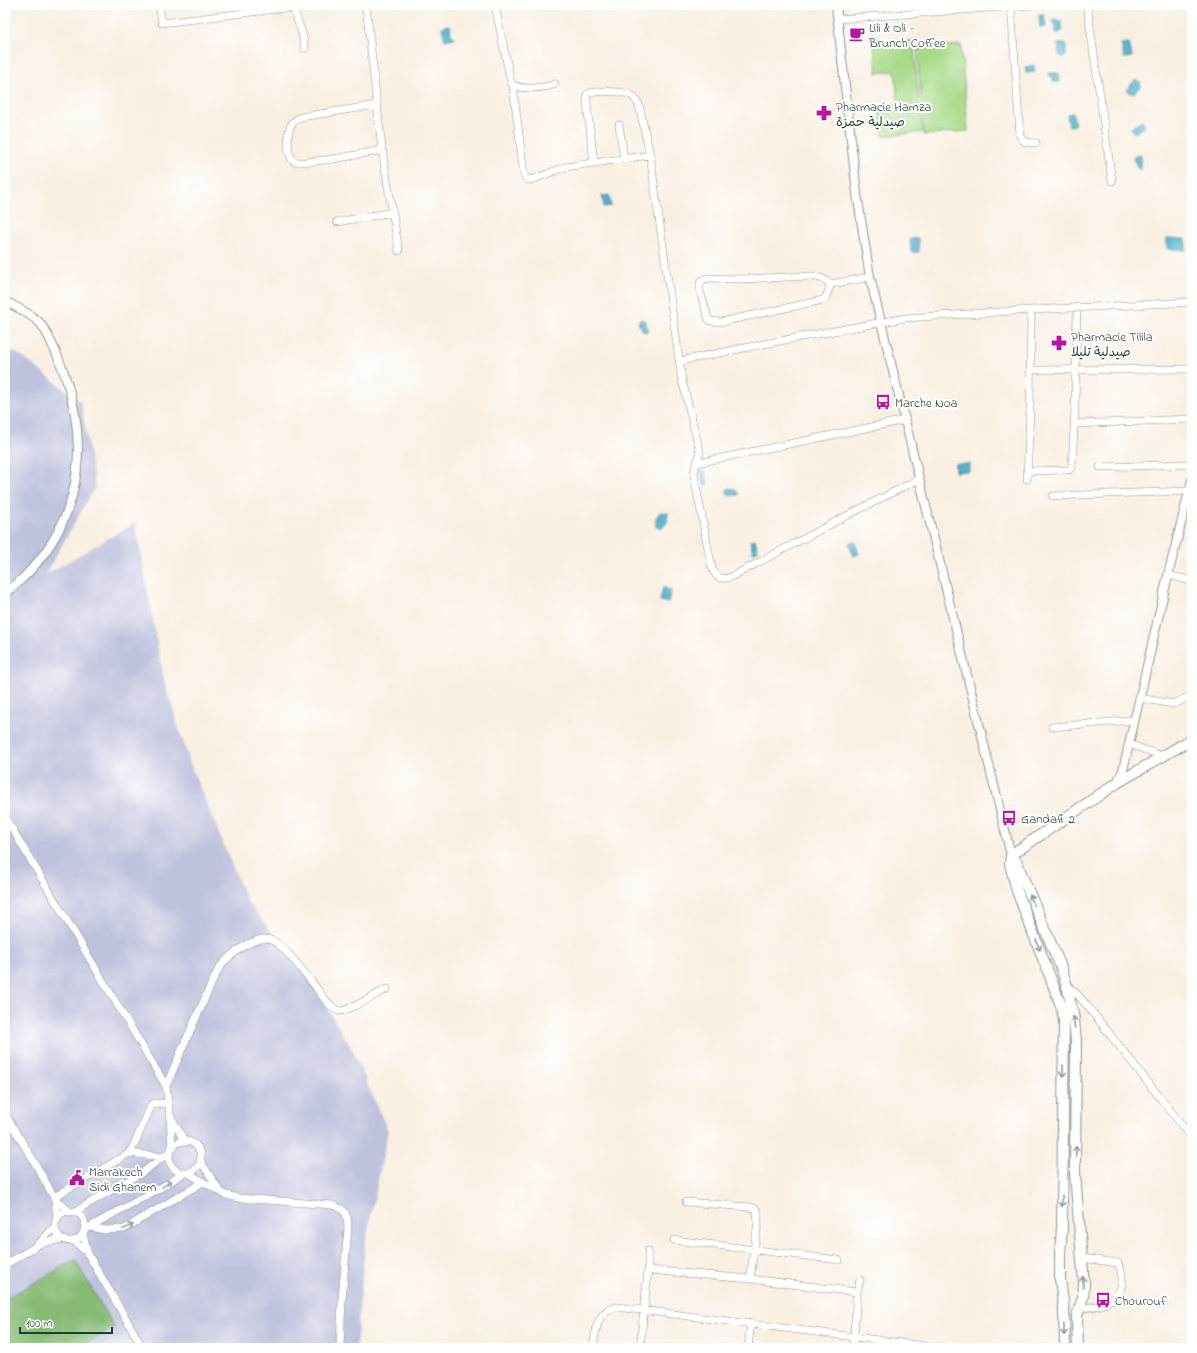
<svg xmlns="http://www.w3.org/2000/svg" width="1197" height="1353" font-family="'Indie Flower','Playpen Sans Arabic',sans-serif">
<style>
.industrial{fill:#bfc2dd}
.green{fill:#a8da89;stroke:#648c5e}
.forest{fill:#86ba75;stroke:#527c54}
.water{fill:#51b3d0;stroke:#387882}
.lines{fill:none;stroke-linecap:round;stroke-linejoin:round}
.minor-casing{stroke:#8c968b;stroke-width:8}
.tertiary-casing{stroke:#8c968b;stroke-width:10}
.primary-casing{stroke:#8c968b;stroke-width:12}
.minor{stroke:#fff;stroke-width:7}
.tertiary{stroke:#fff;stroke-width:8}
.primary{stroke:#fff;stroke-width:10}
.oneway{stroke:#8f9e9a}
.labels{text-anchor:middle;stroke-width:4;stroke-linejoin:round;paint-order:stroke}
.poi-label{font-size:13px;fill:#1f3d34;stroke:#fff;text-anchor:start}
</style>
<rect width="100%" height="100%" fill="#fff"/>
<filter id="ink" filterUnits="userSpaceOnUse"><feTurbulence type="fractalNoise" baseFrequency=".025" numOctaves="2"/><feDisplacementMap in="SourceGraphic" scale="8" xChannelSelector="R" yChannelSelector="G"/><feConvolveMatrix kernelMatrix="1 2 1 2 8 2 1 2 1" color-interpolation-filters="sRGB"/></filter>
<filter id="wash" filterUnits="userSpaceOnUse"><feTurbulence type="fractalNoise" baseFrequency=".012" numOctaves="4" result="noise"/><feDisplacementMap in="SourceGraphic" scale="16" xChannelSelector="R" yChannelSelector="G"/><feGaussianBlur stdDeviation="0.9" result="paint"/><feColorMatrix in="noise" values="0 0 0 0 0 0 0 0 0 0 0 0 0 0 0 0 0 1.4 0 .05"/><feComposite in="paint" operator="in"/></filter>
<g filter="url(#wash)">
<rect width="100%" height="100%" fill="#f9efe2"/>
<path class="industrial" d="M 5,347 L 20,355 L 81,402 L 95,487 L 45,575 L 135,523 L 165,685 L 192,769 L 247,901 L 311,982 L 352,1049 L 388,1131 L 365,1245 L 356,1348 L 5,1348 Z"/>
<path class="green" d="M 913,41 L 922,132 L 883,136 L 879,107 L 898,104 L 895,71 L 877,73 L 874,44 Z
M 961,45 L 968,131 L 924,135 L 917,49 Z"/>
<path class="forest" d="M 75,1260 L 114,1327 L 80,1348 L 5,1348 L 5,1299 Z"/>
<path class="water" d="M 1039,15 L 1044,15 L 1046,27 L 1040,27 Z
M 1053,20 L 1061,21 L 1063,30 L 1059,33 L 1056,33 Z
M 450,25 L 451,36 L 454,36 L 455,38 L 445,40 L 442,27 Z
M 1066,43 L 1066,56 L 1062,57 L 1059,55 L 1058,44 Z
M 1127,43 L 1129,43 L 1132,57 L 1124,58 L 1121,44 Z
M 1034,65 L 1035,72 L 1026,73 L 1025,67 Z
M 1049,73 L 1059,73 L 1059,82 L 1053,82 L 1053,76 L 1049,76 Z
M 1135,80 L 1140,82 L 1141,86 L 1137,89 L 1134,93 L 1130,93 L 1127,91 L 1129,86 L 1133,83 Z
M 1073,113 L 1075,125 L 1069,126 L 1067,114 Z
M 1142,121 L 1145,127 L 1134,133 L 1131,128 Z
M 1141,155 L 1141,169 L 1138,169 L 1133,158 L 1135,157 L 1135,156 Z
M 609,195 L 611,206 L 604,207 L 602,196 Z
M 918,238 L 919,252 L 911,252 L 910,239 Z
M 1167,238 L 1186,239 L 1186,250 L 1167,249 Z
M 641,319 L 646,321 L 646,325 L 649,329 L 647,332 L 642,331 L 642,328 L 638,324 L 639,321 Z
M 955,464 L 969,464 L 969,471 L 955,472 Z
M 700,471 L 705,472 L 708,485 L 703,485 Z
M 729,488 L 736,489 L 739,495 L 729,495 L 726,491 Z
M 660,512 L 668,513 L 667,523 L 661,528 L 656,527 L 656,518 Z
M 755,539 L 758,551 L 753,552 L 750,541 Z
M 855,541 L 859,554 L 853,556 L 849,543 Z
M 663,587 L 671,591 L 668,603 L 660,601 Z"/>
</g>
<g filter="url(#ink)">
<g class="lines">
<defs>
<path id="minor" d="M 159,5 L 162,23 L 293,7
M 292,5 L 302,33 L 305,48
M 366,5 L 382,150 L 399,251
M 495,5 L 511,83 C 517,91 546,88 555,84
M 1011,5 L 1020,135 L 1021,138 L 1025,142 L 1036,143
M 1087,5 L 1112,181
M 838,19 L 1031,5
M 513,86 L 524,175 L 528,180 L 534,179 L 565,167 L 650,155
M 377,105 L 301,117 C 298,118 295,120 293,122 C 286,130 287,153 293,161 C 305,166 366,153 382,150
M 619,125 L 624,159
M 594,163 L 587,104 L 587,94 C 595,90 623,91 631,95 C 635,98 637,101 639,105 L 650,155 L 682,380 L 700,452 C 699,460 694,467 694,475 L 711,564 C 714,576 718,581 731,577 L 850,514 L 919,479
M 337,222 L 393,212
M 831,284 L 826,297 L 823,300 L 721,322 L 710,321 L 708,318 L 700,291 L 700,283 L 702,280 L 708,278 L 742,279 L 813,276 L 823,279 L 831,284 L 870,277
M 680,361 L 779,341 L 905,318 L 1031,310 L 1192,302
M 1030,370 L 1192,369
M 1075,424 L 1192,419
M 697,463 L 905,420
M 1100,467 L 1192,464
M 1027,471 L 1065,470 L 1069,470 L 1072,467 L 1075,409 L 1077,307
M 1027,479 L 1030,409 L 1031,310
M 1053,496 L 1189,491
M 1168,575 L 1192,581
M 1139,698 L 1174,704 L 1192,695
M 1052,727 L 1134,720
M 1129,744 L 1162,756
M 5,817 L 166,1086 L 170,1115 L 172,1148
M 1067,986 L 1075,992 L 1085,1003 L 1192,1138
M 166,1086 C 178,1059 189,1032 202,1005 C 207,993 213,979 220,967 C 229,955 256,934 271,940 C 282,943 303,971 311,981 C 318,989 330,1010 340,1011 C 349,1011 378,993 387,989
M 5,1114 L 32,1158 L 55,1199 L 57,1219
M 171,1117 L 185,1142
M169 1157a16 16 0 1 1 32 0a16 16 0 1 1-32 0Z
M 129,1153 L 164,1157
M 200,1160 L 219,1190
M 188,1173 L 226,1195 L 238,1198 L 332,1205 C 346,1209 347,1213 348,1227 L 342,1299 L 340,1348
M 54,1197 L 128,1154 L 133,1147 L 152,1104 L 155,1103 L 169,1104
M 55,1199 L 70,1212
M 686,1202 L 749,1207 L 755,1208 L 757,1210 L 758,1222 L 750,1279
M55 1226a15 15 0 1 1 30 0a15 15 0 1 1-30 0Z
M 74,1212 L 143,1172 L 171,1151
M 90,1227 L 105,1230 L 124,1229 L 203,1182
M 84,1230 L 160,1188 L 184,1173
M 83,1234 L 88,1254
M 674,1240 L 839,1260
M 74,1241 L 88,1254 L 143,1348
M 38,1244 L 62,1239
M 5,1265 L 38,1245 L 55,1226
M 648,1270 L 750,1279 L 857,1292
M 1080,1308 C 1108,1307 1132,1294 1118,1263 L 1081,1258
M 593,1348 C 596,1331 596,1310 617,1307 L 942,1348
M 640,1348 L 648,1270 L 648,1251
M 748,1348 L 751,1323
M 853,1348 L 857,1292 L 860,1280"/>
<path id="tertiary" d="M 836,5 L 857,194 L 870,277 L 1011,855
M 5,301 C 16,307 29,313 39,322 C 47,330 60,361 64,373 C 94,459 76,537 5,594
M 1117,783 L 1123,770 L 1168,575 L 1192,480"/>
<path id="primary" d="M 1011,855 L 1017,862 L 1023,878 L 1061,967 L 1067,986 L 1074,1019 L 1076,1043 L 1075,1174 L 1084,1284 L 1083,1297 L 1077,1316 L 1078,1348
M 1065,1348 L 1064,1310 L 1060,1279 L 1060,1254 L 1062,1228 L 1064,1021 L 1062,1008 L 1017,891 L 1010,864 L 1011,855 L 1117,783 L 1192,739"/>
</defs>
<use href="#minor" class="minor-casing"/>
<use href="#tertiary" class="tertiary-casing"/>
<use href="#primary" class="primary-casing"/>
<use href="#minor" class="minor"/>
<use href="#tertiary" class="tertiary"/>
<use href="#primary" class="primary"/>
</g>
<defs><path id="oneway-shaft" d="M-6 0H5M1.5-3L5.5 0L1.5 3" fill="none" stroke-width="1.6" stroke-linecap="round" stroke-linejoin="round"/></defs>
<g class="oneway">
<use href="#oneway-shaft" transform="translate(1032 900) rotate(-113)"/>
<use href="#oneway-shaft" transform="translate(1038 945) rotate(69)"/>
<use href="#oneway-shaft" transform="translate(1074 1022) rotate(-96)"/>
<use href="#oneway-shaft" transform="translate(1063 1071) rotate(91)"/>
<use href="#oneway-shaft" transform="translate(1076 1152) rotate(-89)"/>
<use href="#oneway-shaft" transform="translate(167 1184) rotate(-32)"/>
<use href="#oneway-shaft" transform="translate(1062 1201) rotate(91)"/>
<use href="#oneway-shaft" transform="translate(128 1227) rotate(-25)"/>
<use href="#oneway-shaft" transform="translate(1083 1282) rotate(-91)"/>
<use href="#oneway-shaft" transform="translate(1064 1330) rotate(89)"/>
</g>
</g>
<defs>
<symbol id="cafe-bare" viewBox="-9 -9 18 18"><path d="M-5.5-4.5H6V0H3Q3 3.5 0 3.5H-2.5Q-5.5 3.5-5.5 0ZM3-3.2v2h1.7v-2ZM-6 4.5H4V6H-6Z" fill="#b5179e" stroke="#fff" stroke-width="2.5" paint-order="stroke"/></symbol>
<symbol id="pharmacy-bare" viewBox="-9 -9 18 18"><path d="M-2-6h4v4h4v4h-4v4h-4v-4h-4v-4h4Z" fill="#b5179e" stroke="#fff" stroke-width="2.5" paint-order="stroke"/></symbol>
<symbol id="bus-bare" viewBox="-9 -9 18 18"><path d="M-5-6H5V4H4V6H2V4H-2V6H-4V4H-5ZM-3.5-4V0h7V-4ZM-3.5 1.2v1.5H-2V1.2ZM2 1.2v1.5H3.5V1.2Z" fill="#b5179e" stroke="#fff" stroke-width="2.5" paint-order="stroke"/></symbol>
<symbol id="civic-bare" viewBox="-9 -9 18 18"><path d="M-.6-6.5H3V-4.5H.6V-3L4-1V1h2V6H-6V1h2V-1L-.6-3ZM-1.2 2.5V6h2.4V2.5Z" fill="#b5179e" stroke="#fff" stroke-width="2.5" paint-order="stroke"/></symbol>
</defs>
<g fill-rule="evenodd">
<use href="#cafe-bare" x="846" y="23" width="22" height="22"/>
<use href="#pharmacy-bare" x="813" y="102" width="22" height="22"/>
<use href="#pharmacy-bare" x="1048" y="332" width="22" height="22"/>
<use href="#bus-bare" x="872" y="391" width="22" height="22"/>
<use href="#bus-bare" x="998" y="807" width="22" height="22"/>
<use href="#civic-bare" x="66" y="1167" width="22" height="22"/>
<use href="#bus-bare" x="1092" y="1289" width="22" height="22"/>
</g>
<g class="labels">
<g class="poi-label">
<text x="869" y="32">Lili &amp; Oli -<tspan x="869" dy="15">Brunch Coffee</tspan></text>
<text x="836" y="111">Pharmacie Hamza<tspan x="836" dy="15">صيدلية حمزة</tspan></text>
<text x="1071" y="341">Pharmacie Tilila<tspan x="1071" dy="15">صيدلية تليلا</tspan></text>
<text x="895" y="407">Marche Noa</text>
<text x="1021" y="823">Gandafi 2</text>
<text x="89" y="1176">Marrakech<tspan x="89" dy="15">Sidi Ghanem</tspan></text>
<text x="1115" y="1305">Chourouf</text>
</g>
</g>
<rect width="1197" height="1353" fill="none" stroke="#fff" stroke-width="20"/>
<path d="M20 1327v6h92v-6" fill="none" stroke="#1f3d34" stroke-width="2"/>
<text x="26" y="1327" font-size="12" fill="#1f3d34" stroke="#ffffff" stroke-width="3" paint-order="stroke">100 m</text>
</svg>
